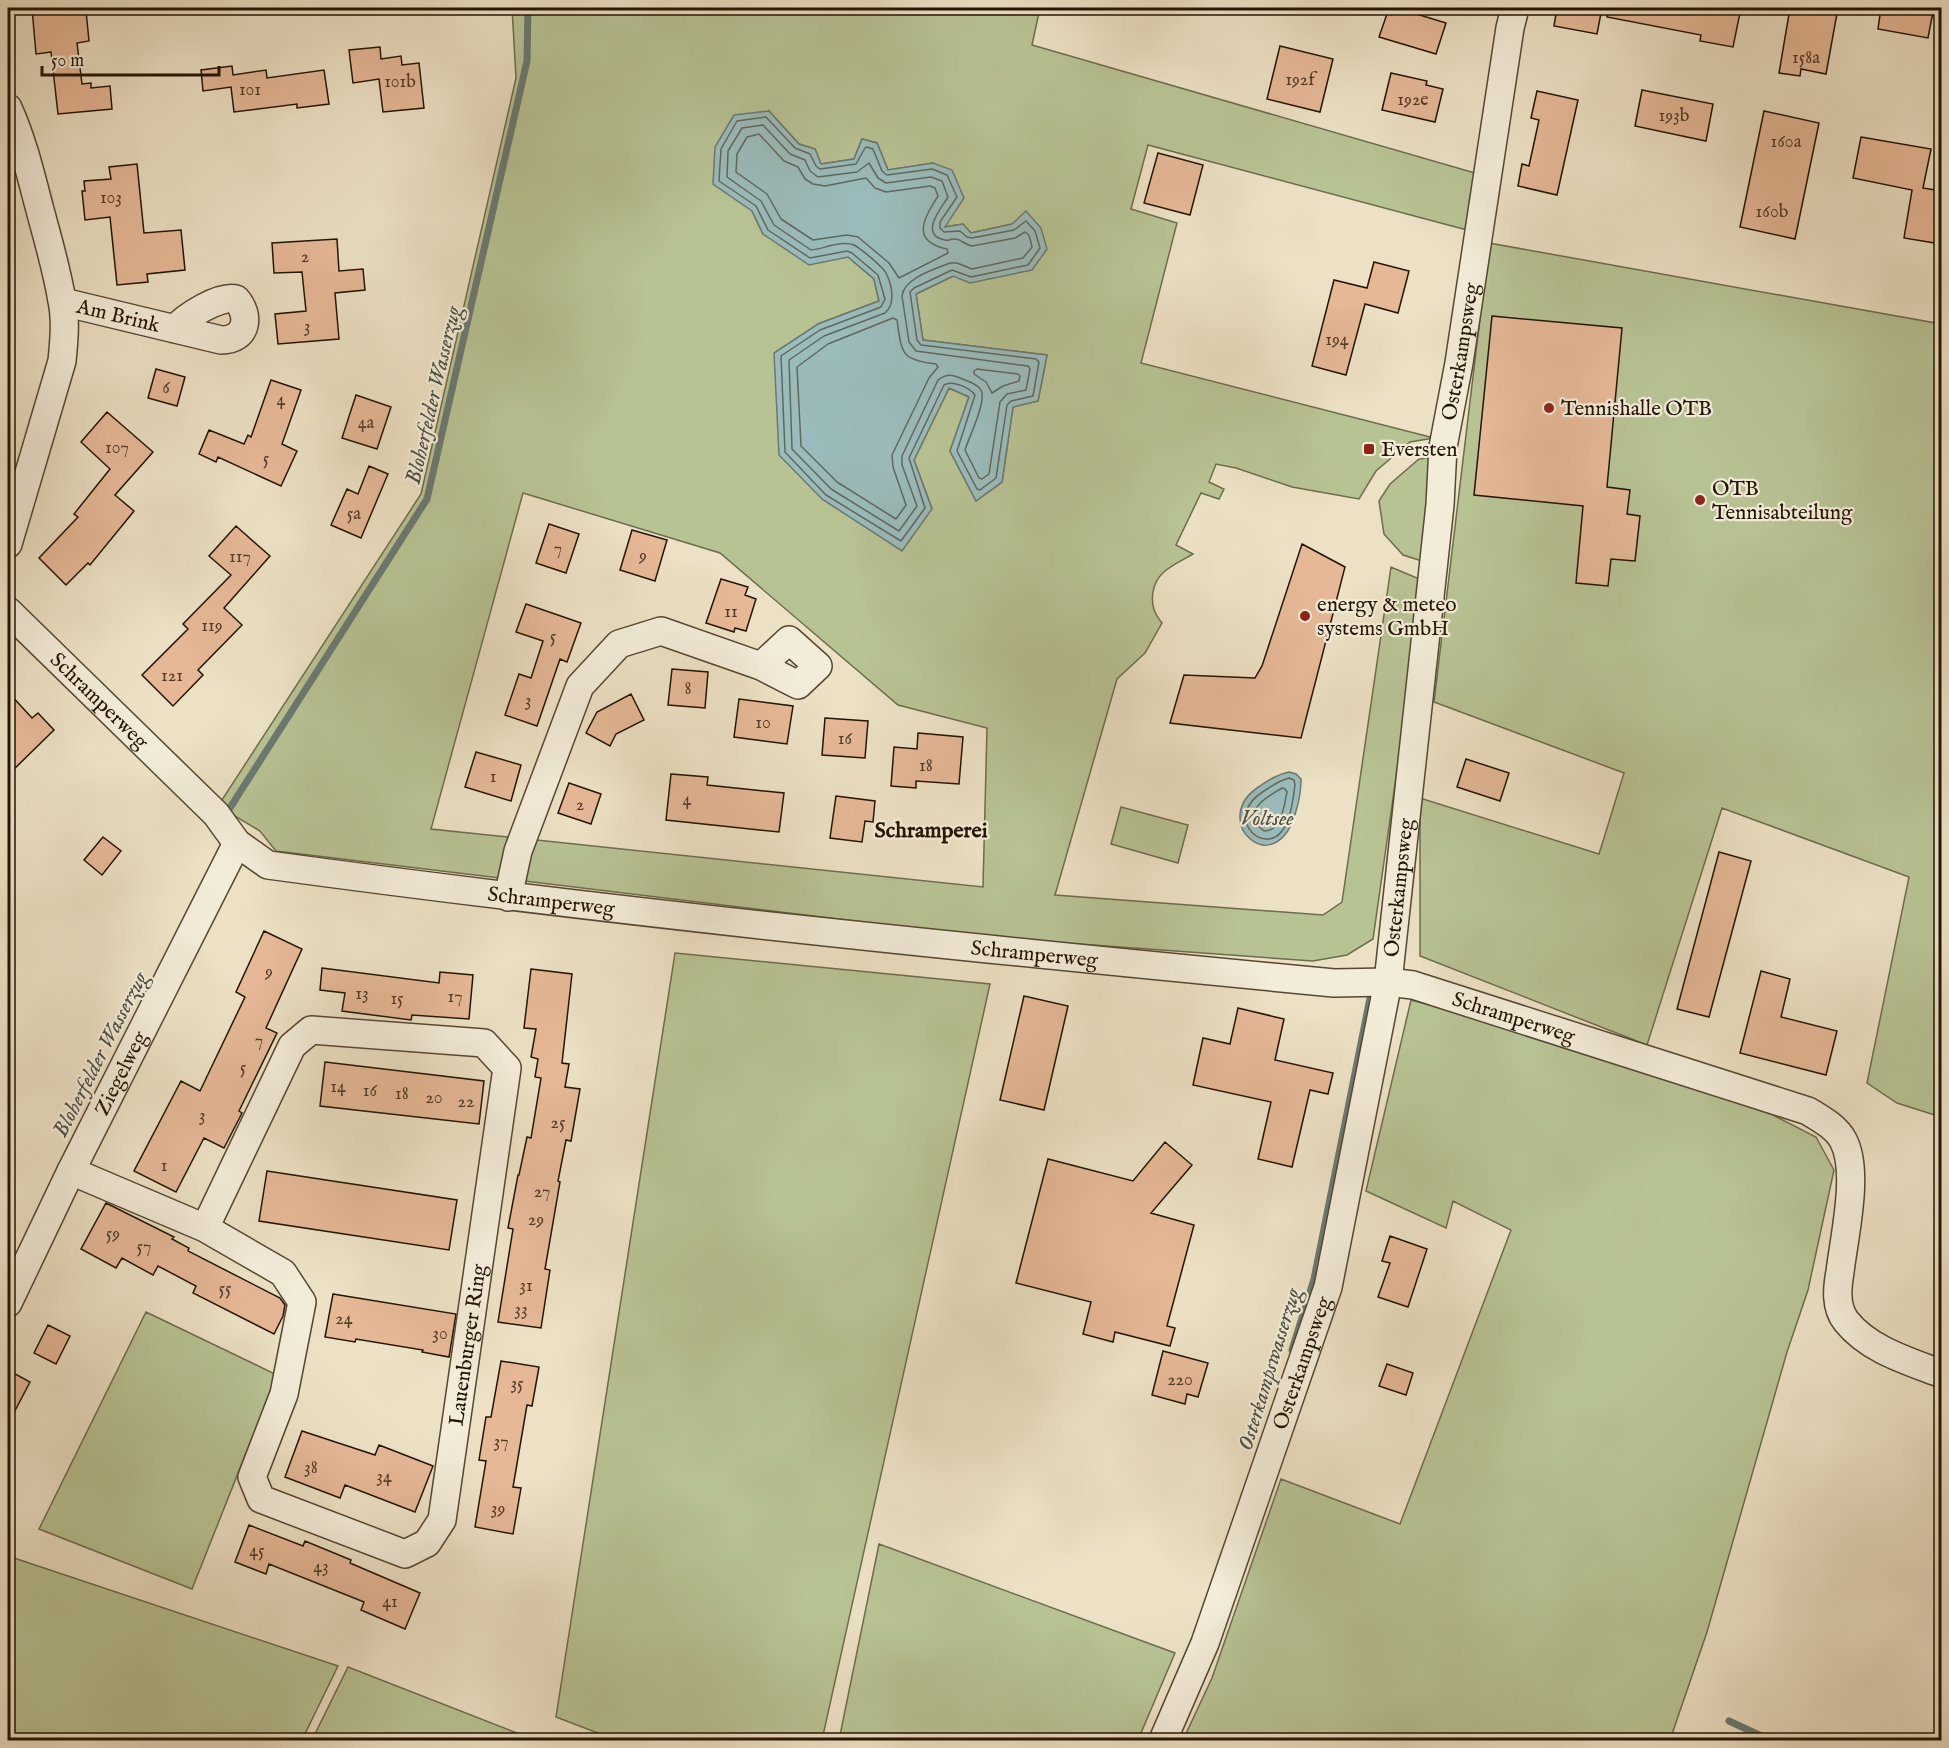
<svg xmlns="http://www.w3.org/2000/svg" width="1949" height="1748" font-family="'IM FELL English',serif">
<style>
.green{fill:#b8c394;stroke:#6e6c4c;stroke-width:1.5;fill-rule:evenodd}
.water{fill:#9bbcbc;stroke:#6b7972;stroke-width:1.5}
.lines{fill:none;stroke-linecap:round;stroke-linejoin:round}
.shore{stroke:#5f6860;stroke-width:1.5}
.stream{stroke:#6b7972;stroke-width:7}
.building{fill:#e6b896;stroke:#231403;stroke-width:1.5}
.minor-casing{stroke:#554733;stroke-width:30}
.minor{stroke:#f3ecd9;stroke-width:27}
.poi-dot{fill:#8f2418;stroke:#f3ecd9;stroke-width:2}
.labels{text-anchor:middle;stroke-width:4.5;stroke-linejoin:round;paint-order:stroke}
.number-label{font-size:18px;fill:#543d28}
.street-label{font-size:21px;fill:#231403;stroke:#f3ecd9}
.poi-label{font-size:21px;fill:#231403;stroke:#f3ecd9;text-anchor:start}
.water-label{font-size:22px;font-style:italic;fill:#4d4f44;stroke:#f3ecd9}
.neighbourhood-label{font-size:22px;font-weight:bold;fill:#231403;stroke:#f3ecd9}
</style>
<rect width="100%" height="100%" fill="#ece1c4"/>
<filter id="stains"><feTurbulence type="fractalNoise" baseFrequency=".00333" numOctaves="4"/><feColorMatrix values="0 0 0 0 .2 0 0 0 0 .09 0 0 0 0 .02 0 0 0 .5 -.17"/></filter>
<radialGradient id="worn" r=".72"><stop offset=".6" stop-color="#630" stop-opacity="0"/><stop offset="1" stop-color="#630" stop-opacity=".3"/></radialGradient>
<path class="green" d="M 512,8 L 1040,8 L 1032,45 L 1475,173 L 1467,230 L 1148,145 L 1131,209 L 1177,223 L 1141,363 L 1434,438 L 1410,442 L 1376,471 L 1359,499 L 1292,487 L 1236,468 L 1216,464 L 1209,482 L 1224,489 L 1219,499 L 1201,493 L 1176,545 L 1193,554 C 1176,564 1156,571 1153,592 C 1151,605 1154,613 1162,623 L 1145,653 L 1117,679 L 1055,895 L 1323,915 L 1342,902 L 1391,567 L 1424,581 L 1373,939 L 1347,955 L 1313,961 L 995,938 L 276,851 L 260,831 L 218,806 L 421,494 L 516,78 ZM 769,111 L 799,144 L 815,149 L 821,164 L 854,159 L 862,139 L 877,143 L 888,170 L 933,163 L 944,227 L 963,224 L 971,233 L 1012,224 L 953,276 L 916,294 L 923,340 L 1047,355 L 1038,401 L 1013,407 L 1002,482 L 976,501 L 950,451 L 969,397 L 949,388 L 914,460 L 932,509 L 818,324 L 879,301 L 874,279 L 848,257 L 763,234 L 752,211 ZM 523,493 L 720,553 L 898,705 L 987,728 L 983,887 L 431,829 Z
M 1489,243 L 1941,324 L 1941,1117 L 1897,1103 L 1867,1083 L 1909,877 L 1722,808 L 1647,1045 L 1420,956 L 1420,798 L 1599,854 L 1624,773 L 1434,702 Z
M 1437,457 L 1422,561 L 1403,555 L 1384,534 L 1379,501 L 1390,484 L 1419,459 Z
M 1121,807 L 1188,825 L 1178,863 L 1111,844 Z
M 675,953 L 990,984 L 822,1740 L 616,1740 L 556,1717 Z
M 1411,1000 L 1521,1029 L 1773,1115 L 1816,1137 L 1834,1170 L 1808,1290 L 1787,1352 L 1707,1632 L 1670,1740 L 1183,1740 L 1212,1678 L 1281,1479 L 1400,1524 L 1511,1230 L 1453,1201 L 1446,1228 L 1366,1191 Z
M 146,1312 L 277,1375 L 192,1589 L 39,1529 Z
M 879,1544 L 1175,1653 L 1138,1740 L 839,1740 Z
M 8,1556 L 338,1666 L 302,1740 L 8,1740 Z
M 348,1667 L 535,1740 L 312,1740 Z"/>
<path class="water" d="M 769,111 L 799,144 L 815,149 L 821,164 L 854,159 L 862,139 L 877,143 L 888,170 L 933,163 L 952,170 L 964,198 L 945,227 L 963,224 L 971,233 L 1012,224 L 1026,211 L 1041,228 L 1047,249 L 1032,270 L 970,283 L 953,276 L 916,294 L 923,340 L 1047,355 L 1038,401 L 1013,407 L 1002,482 L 976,501 L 950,451 L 969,397 L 949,388 L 914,460 L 932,509 L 902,551 L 822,499 L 779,455 L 774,353 L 818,324 L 879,301 L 874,279 L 848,257 L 809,265 L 763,234 L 752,211 L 713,184 L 715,147 L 734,115 Z
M 1289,772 L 1296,774 L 1301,779 C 1301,790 1299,801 1296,811 C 1276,885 1206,820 1260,786 C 1269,780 1278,774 1289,772 Z"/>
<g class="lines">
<path class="shore" d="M 766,117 L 795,148 L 810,154 L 816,166 L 820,169 L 856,164 L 865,148 L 867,147 L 873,149 L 882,171 L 887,175 L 932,169 L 947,175 L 957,197 L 940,222 L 940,228 L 944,232 L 960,231 L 967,237 L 972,238 L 1014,230 L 1026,221 L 1035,231 L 1040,248 L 1028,265 L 971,277 L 952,270 L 914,288 L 910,292 L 917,340 L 921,345 L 1036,359 L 1039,362 L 1033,396 L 1011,401 L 1007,405 L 996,478 L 980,490 L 977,489 L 957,451 L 975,395 C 969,387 952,380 944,385 L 909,458 L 925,508 L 901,541 L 826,495 L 785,452 L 781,356 L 820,330 L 881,307 L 885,299 L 878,275 L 852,253 L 847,251 L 810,258 L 768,230 L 756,206 L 719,181 L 721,149 L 737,121 Z
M 763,125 L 790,154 L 805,160 L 810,171 L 818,177 L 857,172 L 869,163 L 878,178 L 886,183 L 931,177 L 942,181 L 948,197 C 942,207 918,235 945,240 C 953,241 946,239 955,239 C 961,239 965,245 972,246 L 1015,238 L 1025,232 L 1029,235 L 1032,247 L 1023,258 L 972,269 L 957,263 L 950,263 C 935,269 904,278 902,296 L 909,342 L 916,351 L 1028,366 L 1030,369 L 1026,390 L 1007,394 L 1000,402 L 989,474 L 982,479 L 979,478 L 965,450 C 969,437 987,401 981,390 C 977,383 967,381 960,378 C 951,374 946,374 938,380 L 902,456 L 902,465 L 917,506 L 899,531 L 831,489 L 792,449 L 789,360 L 824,336 L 885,313 C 896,304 892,285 886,273 C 883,267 860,248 854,245 C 842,240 823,249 811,250 L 774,225 L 761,201 L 727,177 L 728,151 L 742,128 Z
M 759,134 L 784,161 L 798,167 L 805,179 L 813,184 L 825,186 L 866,178 L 875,188 L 886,192 L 930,186 L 935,188 L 938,196 C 925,217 909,241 947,249 L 948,253 L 899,278 L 889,263 L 858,237 L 847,235 L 813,240 L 781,219 L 767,194 L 736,172 L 737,154 L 747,137 Z
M 893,318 L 897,320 C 902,353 900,360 936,364 L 938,367 L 929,378 L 892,455 L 893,467 L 906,505 L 896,519 L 837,482 L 801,446 L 797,367 L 828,344 Z
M 977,369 L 1018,374 L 1020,376 L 1019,381 L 1003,386 L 992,393 L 986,382 L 974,374 L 974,371 Z
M 1289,778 L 1294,780 L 1295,785 C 1293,799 1291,819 1282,831 C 1263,856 1222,817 1264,791 C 1272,786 1280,780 1289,778 Z
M 1282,788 L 1285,789 L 1287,792 C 1284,806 1282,831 1264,831 L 1253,821 C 1253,803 1269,796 1282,788 Z"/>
<path class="stream" d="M 228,811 L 427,499 L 527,61 L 528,8
M 1292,1350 L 1314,1279 L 1371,993
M 1729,1721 L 1770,1740"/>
</g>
<path class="building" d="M 32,8 L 74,8 L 74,12 L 86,11 L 89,41 L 77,43 L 82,84 L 91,83 L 91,88 L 110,86 L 112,109 L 58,114 L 51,52 L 36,54 Z
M 1389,8 L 1397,8 L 1446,23 L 1436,54 L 1379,37 Z
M 1557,8 L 1602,8 L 1597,34 L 1554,26 Z
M 1608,8 L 1741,8 L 1733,47 L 1700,41 L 1701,35 L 1607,17 Z
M 1790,8 L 1838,8 L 1826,74 L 1801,69 L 1800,76 L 1779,73 Z
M 1881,8 L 1906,8 L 1933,12 L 1928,38 L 1878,29 Z
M 1280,46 L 1333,59 L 1320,112 L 1267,99 Z
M 380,47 L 381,59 L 401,56 L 402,65 L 419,63 L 424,108 L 383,112 L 379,79 L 353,83 L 349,50 Z
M 232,66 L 233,75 L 266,70 L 267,78 L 324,70 L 329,104 L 297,108 L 297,104 L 234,112 L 231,87 L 203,91 L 201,70 Z
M 1391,73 L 1427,81 L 1426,85 L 1443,89 L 1435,122 L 1382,110 Z
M 1642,90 L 1713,104 L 1706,141 L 1635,126 Z
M 1537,91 L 1578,100 L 1557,195 L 1518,186 L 1522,164 L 1529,166 L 1539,120 L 1531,118 Z
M 1764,111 L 1819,123 L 1795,239 L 1740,227 Z
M 1861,137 L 1931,149 L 1923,188 L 1941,191 L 1941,244 L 1904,238 L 1912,190 L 1853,178 Z
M 1158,153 L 1203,165 L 1190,215 L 1144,203 Z
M 137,164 L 144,233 L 181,230 L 185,270 L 147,274 L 148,282 L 117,285 L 110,217 L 85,220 L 82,191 L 85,191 L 84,181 L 111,179 L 109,167 Z
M 337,239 L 339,271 L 363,269 L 365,290 L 335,293 L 339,339 L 278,344 L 275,314 L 306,311 L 302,272 L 274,273 L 272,243 Z
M 1374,262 L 1409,271 L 1398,313 L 1365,304 L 1346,375 L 1312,366 L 1334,280 L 1367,288 Z
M 1492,316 L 1622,328 L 1607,487 L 1630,490 L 1627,514 L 1640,516 L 1635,561 L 1611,559 L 1608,586 L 1576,583 L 1583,506 L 1474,495 Z
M 156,369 L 185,377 L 177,406 L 148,398 Z
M 271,380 L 301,390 L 282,444 L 297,451 L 281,486 L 218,457 L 216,462 L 199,454 L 209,430 L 244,444 L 248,435 L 251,437 Z
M 356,395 L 391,407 L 377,449 L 342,438 Z
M 107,412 L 153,452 L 115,495 L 134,511 L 90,565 L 88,563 L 66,585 L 39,558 L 78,517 L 74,514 L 110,469 L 81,442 Z
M 369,466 L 388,474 L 361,538 L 331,525 L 347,489 L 358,494 Z
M 549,524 L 579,534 L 566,573 L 536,563 Z
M 236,526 L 270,556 L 224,608 L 242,625 L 198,670 L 203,675 L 173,706 L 142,675 L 188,629 L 183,624 L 231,575 L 209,556 Z
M 632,530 L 667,540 L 655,581 L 620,570 Z
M 1302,544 L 1345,567 L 1301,738 L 1170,723 L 1184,675 L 1255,678 L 1262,666 Z
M 721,579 L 748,587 L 745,595 L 756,599 L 746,631 L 735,628 L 734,632 L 706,623 Z
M 526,604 L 581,623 L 567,662 L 560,659 L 537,726 L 505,715 L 519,674 L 531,678 L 543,641 L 516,632 Z
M 672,669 L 708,672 L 705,708 L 668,705 Z
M 8,692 L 32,718 L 38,713 L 54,730 L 8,775 Z
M 631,694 L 644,720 L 616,734 L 610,746 L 586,733 L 597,712 Z
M 739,699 L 793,706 L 787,744 L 734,737 Z
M 825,718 L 868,721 L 865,758 L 822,755 Z
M 918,733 L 963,737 L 959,784 L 916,781 L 916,788 L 891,786 L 894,747 L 917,749 Z
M 476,752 L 521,765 L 511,801 L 465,787 Z
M 1466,759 L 1509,773 L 1500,801 L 1457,787 Z
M 671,774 L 708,777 L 707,785 L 784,793 L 779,832 L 666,820 Z
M 569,783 L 601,794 L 591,824 L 558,813 Z
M 836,796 L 875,801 L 873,822 L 865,821 L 862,842 L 830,838 Z
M 103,837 L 121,851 L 102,875 L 84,860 Z
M 1719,852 L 1751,861 L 1709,1017 L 1677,1009 Z
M 264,931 L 302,949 L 266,1028 L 277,1033 L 239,1111 L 242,1113 L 224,1148 L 204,1138 L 176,1192 L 134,1171 L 181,1081 L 200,1091 L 245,997 L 236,992 Z
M 322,968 L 439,983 L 440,972 L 473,975 L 469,1019 L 412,1015 L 411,1020 L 342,1011 L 345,993 L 320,990 Z
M 531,969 L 572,974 L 562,1063 L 569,1064 L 565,1087 L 580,1089 L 571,1141 L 566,1140 L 558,1181 L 560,1182 L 545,1269 L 550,1270 L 541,1328 L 498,1322 L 513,1229 L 508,1228 L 518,1175 L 519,1175 L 527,1137 L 531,1138 L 541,1078 L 535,1077 L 538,1059 L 531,1057 L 536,1029 L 524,1028 Z
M 1761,971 L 1790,979 L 1781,1017 L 1837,1031 L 1826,1075 L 1740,1053 Z
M 1024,996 L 1068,1006 L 1044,1110 L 1000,1100 Z
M 1238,1008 L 1284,1019 L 1275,1060 L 1333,1073 L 1328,1094 L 1310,1090 L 1292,1167 L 1258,1159 L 1271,1102 L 1193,1085 L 1203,1038 L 1230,1044 Z
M 325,1062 L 484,1081 L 479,1124 L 320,1106 Z
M 1165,1142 L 1192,1165 L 1151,1213 L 1194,1225 L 1167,1326 L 1175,1328 L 1170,1346 L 1115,1332 L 1113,1342 L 1083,1334 L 1091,1302 L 1016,1283 L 1048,1159 L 1133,1181 Z
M 267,1171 L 457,1200 L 449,1250 L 259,1221 Z
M 106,1203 L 174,1237 L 172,1239 L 189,1248 L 188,1251 L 280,1298 L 285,1305 L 283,1316 L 274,1334 L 193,1293 L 196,1286 L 158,1266 L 153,1275 L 122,1258 L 116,1268 L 81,1249 Z
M 1390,1236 L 1427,1249 L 1408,1307 L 1378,1297 L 1390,1263 L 1382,1261 Z
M 333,1294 L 456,1314 L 449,1357 L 422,1352 L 423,1350 L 356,1339 L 355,1342 L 325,1337 Z
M 48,1325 L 70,1336 L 56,1364 L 34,1353 Z
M 1163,1351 L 1208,1363 L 1198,1397 L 1187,1394 L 1185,1404 L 1152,1395 Z
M 501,1361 L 539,1367 L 532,1406 L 527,1405 L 513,1487 L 521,1488 L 513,1534 L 475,1527 L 486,1461 L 479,1460 L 486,1417 L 491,1417 Z
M 1387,1364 L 1413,1373 L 1406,1395 L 1379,1386 Z
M 8,1370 L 30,1382 L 8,1424 Z
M 302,1431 L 375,1455 L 379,1445 L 433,1466 L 415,1512 L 345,1485 L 340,1498 L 285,1477 Z
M 249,1525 L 303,1546 L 305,1541 L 351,1560 L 350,1563 L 420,1593 L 405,1629 L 361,1610 L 364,1602 L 269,1564 L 266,1574 L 235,1562 Z"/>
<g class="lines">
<defs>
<g id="minor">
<path d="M 8,108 C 23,141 31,176 40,210 C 48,240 57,270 62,301 C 66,320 64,341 62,361 L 8,544"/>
<path id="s1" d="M 63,302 L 221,340 C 247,340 251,316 236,299 C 220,295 186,316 175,329"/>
<path id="s2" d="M 8,611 L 216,814 L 237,843 L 268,865 C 622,913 978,949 1334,983 L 1388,982 L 1413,985 L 1808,1111 C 1821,1119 1836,1127 1843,1140 C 1860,1171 1844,1237 1840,1272 C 1837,1288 1835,1307 1846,1321 C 1869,1350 1908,1361 1942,1374"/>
<path d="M 508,897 L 518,851 L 580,686 L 619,644 L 661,631 L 761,666 L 798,685 L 818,666 L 789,640 L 761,666"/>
<path id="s3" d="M 71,1171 L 205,1228 L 283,1273 L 302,1302 L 284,1394 L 252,1477 L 261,1499 L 405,1554 L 427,1543 L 442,1520 L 507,1068 L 484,1043 L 311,1030 L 292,1046 L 205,1228"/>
<path id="s4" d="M 8,1303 L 71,1171 L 237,843"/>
<path id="s5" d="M 1163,1740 L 1205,1643 L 1328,1287 L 1388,982 L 1440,505 L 1443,447 L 1459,363 L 1510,28 L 1515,8"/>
</g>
</defs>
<use href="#minor" class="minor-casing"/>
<use href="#minor" class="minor"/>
</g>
<g class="poi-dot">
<circle cx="1549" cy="408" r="6"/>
<rect x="1363" y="443" width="12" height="12" rx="3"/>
<circle cx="1700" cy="500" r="6"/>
<circle cx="1305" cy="616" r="6"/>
</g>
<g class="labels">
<g class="number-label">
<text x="1806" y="63">158a</text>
<text x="1300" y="85">192f</text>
<text x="400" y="87">101b</text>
<text x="250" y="95">101</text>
<text x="1413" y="105">192e</text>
<text x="1674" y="121">193b</text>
<text x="1786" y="147">160a</text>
<text x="111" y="203">103</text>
<text x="1772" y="217">160b</text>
<text x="305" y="262">2</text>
<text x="307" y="332">3</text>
<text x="1337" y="345">194</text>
<text x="166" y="393">6</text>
<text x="281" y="405">4</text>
<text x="366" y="428">4a</text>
<text x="117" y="453">107</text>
<text x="266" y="464">5</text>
<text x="354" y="519">5a</text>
<text x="558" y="554">7</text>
<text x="643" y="561">9</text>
<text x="240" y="562">117</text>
<text x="731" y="617">11</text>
<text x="212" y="631">119</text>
<text x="553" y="642">5</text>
<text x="172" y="681">121</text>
<text x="688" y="694">8</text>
<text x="528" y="706">3</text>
<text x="763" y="728">10</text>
<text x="845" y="744">16</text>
<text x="926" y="771">18</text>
<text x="493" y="782">1</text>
<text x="687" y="805">4</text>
<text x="580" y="810">2</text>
<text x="269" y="977">9</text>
<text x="362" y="999">13</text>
<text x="455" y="1002">17</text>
<text x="397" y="1004">15</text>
<text x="259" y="1046">7</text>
<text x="243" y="1073">5</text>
<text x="338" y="1092">14</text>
<text x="370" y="1096">16</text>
<text x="402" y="1099">18</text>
<text x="434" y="1103">20</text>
<text x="466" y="1107">22</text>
<text x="202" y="1121">3</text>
<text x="558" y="1128">25</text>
<text x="164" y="1171">1</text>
<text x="542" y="1197">27</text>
<text x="536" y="1225">29</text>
<text x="113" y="1239">59</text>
<text x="144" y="1252">57</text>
<text x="526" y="1291">31</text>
<text x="225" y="1294">55</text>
<text x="521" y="1315">33</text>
<text x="344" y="1324">24</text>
<text x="440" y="1339">30</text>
<text x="1180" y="1385">220</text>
<text x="517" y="1389">35</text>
<text x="501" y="1447">37</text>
<text x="311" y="1473">38</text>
<text x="384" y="1482">34</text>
<text x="498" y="1514">39</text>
<text x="257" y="1556">45</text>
<text x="321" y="1572">43</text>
<text x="390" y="1607">41</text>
</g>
<g class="street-label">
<text dy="7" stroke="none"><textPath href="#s1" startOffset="57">Am Brink</textPath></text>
<text dy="7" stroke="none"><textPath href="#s5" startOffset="1428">Osterkampsweg</textPath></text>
<text dy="7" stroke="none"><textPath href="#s2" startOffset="128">Schramperweg</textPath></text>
<text dy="7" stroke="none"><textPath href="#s5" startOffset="888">Osterkampsweg</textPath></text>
<text dy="7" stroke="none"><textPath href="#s2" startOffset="650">Schramperweg</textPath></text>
<text dy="7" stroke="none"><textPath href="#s2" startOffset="1136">Schramperweg</textPath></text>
<text dy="7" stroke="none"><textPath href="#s2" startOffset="1622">Schramperweg</textPath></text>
<text dy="7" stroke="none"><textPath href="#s4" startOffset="256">Ziegelweg</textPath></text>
<text dy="7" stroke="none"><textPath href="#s3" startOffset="860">Lauenburger Ring</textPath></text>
<text dy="7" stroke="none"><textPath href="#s5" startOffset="402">Osterkampsweg</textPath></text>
</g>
<g class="poi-label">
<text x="1561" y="415">Tennishalle OTB</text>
<text x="1381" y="456">Eversten</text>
<text x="1712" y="495">OTB<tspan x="1712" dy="24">Tennisabteilung</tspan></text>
<text x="1317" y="611">energy &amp; meteo<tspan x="1317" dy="24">systems GmbH</tspan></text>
</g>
<g class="water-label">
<text transform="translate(432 395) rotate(-77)" y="8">Bloherfelder Wasserzug</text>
<text x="1267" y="825">Voltsee</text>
<text transform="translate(99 1054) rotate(-63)" y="8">Bloherfelder Wasserzug</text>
<text transform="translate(1268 1369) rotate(-73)" y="8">Osterkampswasserzug</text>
</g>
<g class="neighbourhood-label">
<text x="931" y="837">Schramperei</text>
</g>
</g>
<rect width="1949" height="1748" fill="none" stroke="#ece1c4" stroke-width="30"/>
<rect x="9" y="9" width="1931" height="1730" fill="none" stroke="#231403" stroke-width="3"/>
<rect x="15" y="15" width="1919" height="1718" fill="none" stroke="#231403" stroke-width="1.5"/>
<path d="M42 66v9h177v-9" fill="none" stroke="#231403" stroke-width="3"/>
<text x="51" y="66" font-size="18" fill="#231403" stroke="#f3ecd9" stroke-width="4.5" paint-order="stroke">50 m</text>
<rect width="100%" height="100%" filter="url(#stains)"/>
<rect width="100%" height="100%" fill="url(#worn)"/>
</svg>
